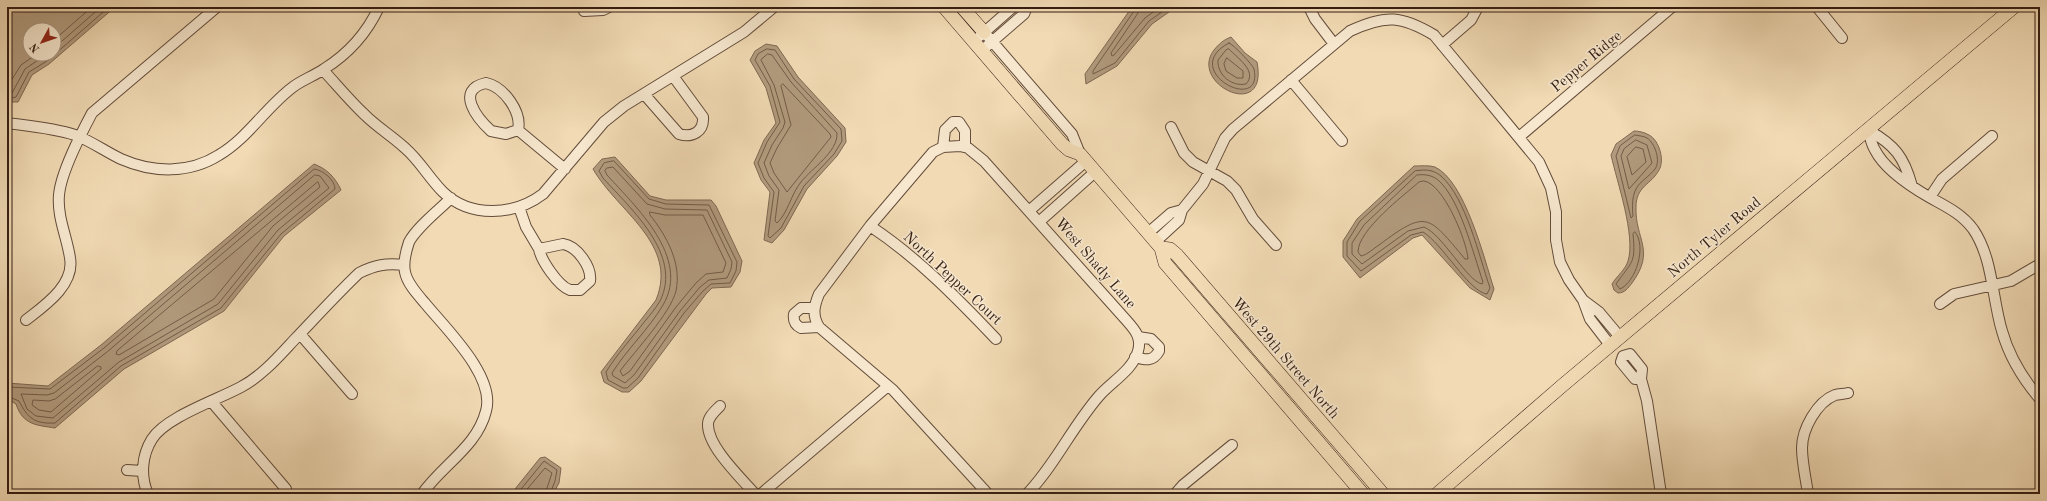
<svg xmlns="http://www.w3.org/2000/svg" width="2047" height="501" font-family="'Old Standard TT',serif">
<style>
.water{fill:#b19a7d;stroke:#7f6852;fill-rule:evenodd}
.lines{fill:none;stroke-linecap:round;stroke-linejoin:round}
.shore{stroke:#725c48;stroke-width:1}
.minor-casing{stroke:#634c3a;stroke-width:12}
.major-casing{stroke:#341d12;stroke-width:14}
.minor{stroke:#f6e7ce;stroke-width:10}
.major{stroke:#f1dab4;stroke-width:13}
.labels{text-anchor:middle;stroke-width:3;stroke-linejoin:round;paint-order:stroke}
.street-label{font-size:15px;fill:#341d12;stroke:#f6e7ce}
</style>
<rect width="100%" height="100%" fill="#f1dab4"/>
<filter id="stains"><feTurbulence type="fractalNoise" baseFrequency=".005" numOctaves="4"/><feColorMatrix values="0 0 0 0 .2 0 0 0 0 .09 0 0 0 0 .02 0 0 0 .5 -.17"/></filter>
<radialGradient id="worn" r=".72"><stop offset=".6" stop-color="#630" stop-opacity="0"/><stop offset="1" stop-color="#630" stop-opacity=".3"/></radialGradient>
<path class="water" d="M 7,7 L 115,7 L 49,64 L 32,75 L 18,102 L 7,102 L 9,69 L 7,62 ZM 30,30 L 54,30 L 54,54 L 30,54 Z
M 1132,7 L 1176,7 L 1152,24 L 1117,66 L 1086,84 L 1085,74 Z
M 1231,37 L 1245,53 L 1257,62 C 1269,123 1188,84 1214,50 C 1219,44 1223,40 1231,37 Z
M 766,44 L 777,46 L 798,77 L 845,128 L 846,142 L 837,156 L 807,189 L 784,230 L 772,243 L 764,240 L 770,192 L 761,180 L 754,163 L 764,140 L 776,123 L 766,88 L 750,60 L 755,51 Z
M 1634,131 C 1638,131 1644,132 1649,135 C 1659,140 1665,160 1659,170 C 1651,185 1636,186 1636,207 C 1635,240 1656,250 1632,283 C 1628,288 1625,293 1618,293 L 1614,290 L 1612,284 C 1616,277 1626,269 1628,261 C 1636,236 1617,182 1611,155 L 1616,144 Z
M 615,157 L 650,196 L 666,200 L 711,200 L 716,206 L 742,261 L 740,272 L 731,287 L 712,288 L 706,294 L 641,381 L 629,392 L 622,392 L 604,382 L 601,372 L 656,300 C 679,244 617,211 593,169 L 602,159 Z
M 314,164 C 327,169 335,177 341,190 L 284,236 L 224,311 L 124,369 L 55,428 C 36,425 23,425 16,404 L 7,399 L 7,383 L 48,386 L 101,345 Z
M 1414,166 C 1420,166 1429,165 1435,167 C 1465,181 1484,258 1494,289 L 1490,300 L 1470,288 L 1422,235 L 1413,238 L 1360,278 L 1343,257 L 1343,241 L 1357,219 Z
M 545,457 L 561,468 L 559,483 L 553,494 L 511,494 L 540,458 Z"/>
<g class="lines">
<path class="shore" d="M 1135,7 L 1134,11 L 1093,71 L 1093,74 L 1115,63 L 1149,21 L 1169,7
M 1140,7 L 1138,13 L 1111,53 L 1112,56 L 1114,55 L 1145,18 L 1160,7
M 54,40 L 92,7
M 1229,43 C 1233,44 1253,65 1254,69 C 1264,116 1177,70 1229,43 Z
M 54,48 L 101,7
M 767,49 L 775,50 L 794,79 L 841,129 L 842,141 L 834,154 L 804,186 L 781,228 L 770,238 L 768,236 L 774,192 L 764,178 L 758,163 L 767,142 L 780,122 L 770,86 L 755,60 L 758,54 Z
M 1229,49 C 1237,58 1258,71 1246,84 C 1232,87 1217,75 1218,60 L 1226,50 Z
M 768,54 L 772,55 L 791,82 L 837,133 C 838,152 812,168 801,182 C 791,194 788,213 777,223 L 775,221 L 779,190 L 769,176 L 764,163 L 772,145 L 783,128 L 785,122 L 774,85 L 761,60 Z
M 1227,58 L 1243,71 L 1243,78 L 1237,78 L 1226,71 L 1224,64 Z
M 783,84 L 830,134 L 831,137 L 787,192 L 774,173 L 770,163 L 777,148 L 791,125 L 781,86 Z
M 7,87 L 21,65 L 37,54
M 7,94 L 12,93 L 25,69 L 47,54
M 7,99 L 16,97 L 29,72 L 47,61 L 109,7
M 1635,135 C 1639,136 1644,136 1647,138 C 1655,143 1661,161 1655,169 C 1650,176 1640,181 1636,189 C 1632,197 1632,207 1633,216 L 1631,218 L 1616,156 L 1620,146 Z
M 1636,140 L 1647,145 L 1652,163 L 1629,189 L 1621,156 L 1624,149 Z
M 1636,147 L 1643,149 L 1646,162 L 1632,175 L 1627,157 Z
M 614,161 L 649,199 L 666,204 L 709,205 L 737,262 L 736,271 L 730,283 L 711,284 L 703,291 L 684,313 L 638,378 L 627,388 L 623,388 L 608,380 L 606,372 C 617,354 632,338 645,321 C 650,315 656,308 660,301 C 683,255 631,209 603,178 L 599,171 L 604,163 Z
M 607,168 L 613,167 L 647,204 L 665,209 L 707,210 L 732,262 L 731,269 L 727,278 L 709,280 L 700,287 L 680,311 L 634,375 L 625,383 L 613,376 L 612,373 C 627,349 649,329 663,305 C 691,258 636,207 607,175 L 605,171 Z
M 1424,170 C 1431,170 1436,172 1441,176 C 1466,198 1479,256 1490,288 L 1487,294 C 1469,292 1442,243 1423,232 L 1411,235 L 1361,271 L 1347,256 L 1347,242 L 1360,221 L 1415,171 Z
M 315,175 L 320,176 L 329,188 L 278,230 L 218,304 L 119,362 L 53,418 L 36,416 L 27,409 L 21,394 L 47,395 L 54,393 L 107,352 Z
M 1417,175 C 1424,174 1432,175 1438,180 C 1460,199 1473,253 1483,282 L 1482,284 C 1467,281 1443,235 1424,227 L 1408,231 L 1362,264 L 1352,254 L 1352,243 L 1364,225 Z
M 1424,181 C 1443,183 1467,241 1468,259 L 1465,259 C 1428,215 1427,209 1379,245 C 1374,248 1367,255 1361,256 L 1358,252 C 1358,230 1403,196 1419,182 Z
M 318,182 L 320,187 L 273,226 L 214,299 L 119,355 L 116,354 L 117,351 Z
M 650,212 L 665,215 L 703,215 L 726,263 L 723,272 L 706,274 L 696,283 L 676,307 L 630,371 L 623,376 L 620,371 C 635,351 670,314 676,291 C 682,263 666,235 650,215 Z
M 1635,232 C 1647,246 1636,282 1620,289 L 1616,284 C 1632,261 1636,264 1633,234 Z
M 98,366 L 101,367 L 101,369 L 51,412 L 39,410 L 32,405 L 33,400 L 49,401 L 55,399 Z
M 7,387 L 50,389 L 104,348 L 314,169 C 323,170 335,180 335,189 L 281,234 L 221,308 L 121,366 L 55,423 C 34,424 28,418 19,401 L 7,396
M 517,494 L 544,461 L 557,470 L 555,481 L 550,494
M 523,494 L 545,468 L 552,473 L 545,494"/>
<defs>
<path id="minor" d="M 1309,7 L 1315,19 L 1334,44
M 1817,7 L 1842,38
M 584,11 L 603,10 L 609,7
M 984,32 L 1072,134 L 1080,154
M 980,36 L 1013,7
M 1442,45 L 1471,20 L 1478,7
M 987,46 L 1024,14 L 1027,7
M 323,70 C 337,85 350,101 365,115 C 377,127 392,136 405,148 C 420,161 429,178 443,192 C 470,218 514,216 543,194 L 604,122 L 624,106 L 744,32 L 774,7
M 1291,80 L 1342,141
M 486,83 C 504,87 522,112 518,130 L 506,134 L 491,131 C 478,119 454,90 486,83 Z
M 644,94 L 679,134 C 692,138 704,132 703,117 L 673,76
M 7,123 C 30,126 54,128 75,135 C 91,141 106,152 121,159 C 153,173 189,174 219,155 C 248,138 266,107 293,87 C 302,80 314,76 324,69 C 348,54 367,33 379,7
M 1171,127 L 1184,153 L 1193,162 L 1227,181 L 1236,190 L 1253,219 L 1276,245
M 518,130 L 565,169
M 1868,130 C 1870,136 1871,144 1875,150 C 1885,170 1910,186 1929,197 C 1945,206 1961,213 1973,229 C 1993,258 1992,298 2002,331 C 2009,356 2023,379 2040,399
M 1868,130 C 1895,145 1904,157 1912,186
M 1519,137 L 1672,7
M 943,147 L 945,130 L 953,122 L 959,122 L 965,131 L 965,147
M 1930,197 L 1942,179 L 1992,136
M 519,207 L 526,227 L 539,249
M 1030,210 L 1086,161
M 1040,221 L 1095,172
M 870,226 C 917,257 957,298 996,339
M 1148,233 L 1171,213 L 1182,210
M 1155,242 L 1179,220 L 1182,210 L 1203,184 L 1225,138 L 1233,129 L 1350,31 C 1386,14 1402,16 1434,35 L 1539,162 L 1551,188 L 1556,212 L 1556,240 L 1560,262 L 1569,280 L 1583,300 L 1590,319 L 1610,345
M 563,244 C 577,246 592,267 590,281 L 580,290 C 577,290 572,290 570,290 C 558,286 541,260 539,249 Z
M 1583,300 L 1599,312 L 1620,337
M 1940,304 L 1954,294 L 2011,281 L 2040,264
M 814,308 L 801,308 L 794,314 C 793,321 795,325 801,328 L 819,327
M 26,320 C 44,306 75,285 70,258 C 67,237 57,217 59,195 C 61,172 81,134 92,113 L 217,7
M 300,334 L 352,394
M 1630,354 L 1642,369 L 1641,379 L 1635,379 L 1621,362 L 1623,356 Z
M 1135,357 C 1145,360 1153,362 1159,351 L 1159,347 L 1151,339 L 1138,337
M 1641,379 L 1647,401 L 1661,494
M 211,401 L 286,489
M 720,406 C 715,411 708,417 708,424 C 707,446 741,478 755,494
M 127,470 L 143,471
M 148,494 C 140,476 142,455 152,439 C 166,417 217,400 241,387 C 262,376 279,356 295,339 C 316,317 337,294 359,273 C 375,265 386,263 404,265
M 422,494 C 442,465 477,447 486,411 C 496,376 445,328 424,302 C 417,294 407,283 405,272 C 403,263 406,251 409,242 C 417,227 438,211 451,198
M 761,494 L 888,386
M 988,494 L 893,390 L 819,327 C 812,315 814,306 819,294 L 870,226 L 933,152 L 943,147 L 960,146 L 968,148 L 984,161 L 1127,321 C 1135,330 1142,338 1138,351 C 1133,370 1111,382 1099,396 C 1072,427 1055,465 1027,494
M 1175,494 L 1183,485 L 1232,445
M 1808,494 C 1806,479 1802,463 1802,448 C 1802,429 1817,402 1835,395 C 1839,394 1844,394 1848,393"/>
<path id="major" d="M 944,7 L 1062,144 L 1069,150 L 1080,154 L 1161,248 L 1165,263 L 1363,494
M 962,7 L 984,32
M 1161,248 L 1170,249 L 1177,255 L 1383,494
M 1437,494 L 1563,385 L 2014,7"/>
</defs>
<use href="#minor" class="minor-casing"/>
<use href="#major" class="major-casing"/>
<use href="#minor" class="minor"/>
<use href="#major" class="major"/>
</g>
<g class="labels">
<g class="street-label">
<text transform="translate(1586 61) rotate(-40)" y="5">Pepper Ridge</text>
<text transform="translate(1714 237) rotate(-40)" y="5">North Tyler Road</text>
<text transform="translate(1096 263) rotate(49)" y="5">West Shady Lane</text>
<text transform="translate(953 278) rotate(43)" y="5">North Pepper Court</text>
<text transform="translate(1286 358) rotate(49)" y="5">West 29th Street North</text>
</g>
</g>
<rect width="2047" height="501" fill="none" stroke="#f1dab4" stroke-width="24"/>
<rect x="8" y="8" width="2031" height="485" fill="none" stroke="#341d12" stroke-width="2"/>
<rect x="12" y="12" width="2023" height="477" fill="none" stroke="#341d12"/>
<g transform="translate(42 42) rotate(230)"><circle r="19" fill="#f6e7ce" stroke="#a89683"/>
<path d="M0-3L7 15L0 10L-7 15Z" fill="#8f2418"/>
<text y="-6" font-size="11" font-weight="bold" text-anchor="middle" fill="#341d12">N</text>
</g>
<rect width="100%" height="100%" filter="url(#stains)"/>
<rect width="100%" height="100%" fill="url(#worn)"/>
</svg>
